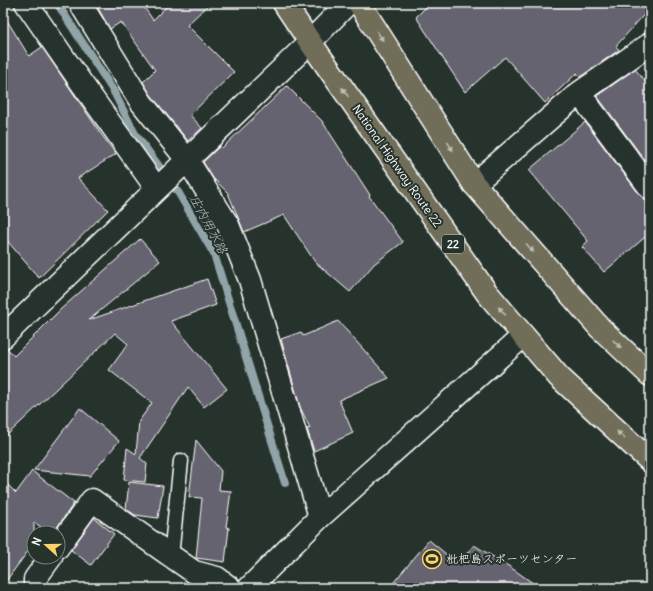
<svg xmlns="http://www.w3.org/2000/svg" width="653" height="591" font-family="Delius,'Klee One',sans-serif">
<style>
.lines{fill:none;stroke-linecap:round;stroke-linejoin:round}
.stream{stroke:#91a4a8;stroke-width:8}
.building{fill:#666470;stroke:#fff}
.lane-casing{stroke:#fff;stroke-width:17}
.street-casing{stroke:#fff;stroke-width:25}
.highway-casing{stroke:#fff;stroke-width:25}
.lane{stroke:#26332d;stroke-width:14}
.street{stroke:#26332d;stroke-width:22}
.highway{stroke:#706e59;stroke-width:22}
.oneway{fill:#bfbeb4}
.labels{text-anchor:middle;stroke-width:4;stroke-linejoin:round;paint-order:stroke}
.shield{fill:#26332d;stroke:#bec2c0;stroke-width:1}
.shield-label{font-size:11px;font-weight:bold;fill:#fff}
.street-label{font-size:12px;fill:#fff;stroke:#26332d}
.poi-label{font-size:12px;fill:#fff;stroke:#26332d;text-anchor:start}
.water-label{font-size:13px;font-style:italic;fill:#adbbbe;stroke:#26332d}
</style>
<rect width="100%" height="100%" fill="#26332d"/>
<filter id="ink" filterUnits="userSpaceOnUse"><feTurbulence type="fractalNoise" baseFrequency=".025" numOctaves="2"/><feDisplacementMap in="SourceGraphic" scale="8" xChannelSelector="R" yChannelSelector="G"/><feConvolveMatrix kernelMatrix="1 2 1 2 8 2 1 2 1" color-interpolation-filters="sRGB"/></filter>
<g filter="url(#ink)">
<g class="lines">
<path class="stream" d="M 57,3 L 114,92 L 135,134 L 178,192 L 214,254 L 285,483"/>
</g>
<path class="building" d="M 95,3 L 150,3 L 144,7 L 153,20 L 170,3 L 210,3 L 187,25 L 234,72 L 190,115 L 202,128 L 188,141 L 151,95 L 143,82 L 155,70 L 121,22 L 110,29 Z
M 430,3 L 650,3 L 650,8 L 616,46 L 619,50 L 580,77 L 577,73 L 545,103 L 505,57 L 465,92 L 416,17 Z
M 3,14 L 29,56 L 42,47 L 101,134 L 116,154 L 78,178 L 108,210 L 39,278 L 3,236 Z
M 635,69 L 650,87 L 650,167 L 597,96 Z
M 287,86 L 322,121 L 370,195 L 369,196 L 403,242 L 374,264 L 350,292 L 315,262 L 284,215 L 244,232 L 228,193 L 213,178 L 203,162 L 220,146 L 222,148 Z
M 585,122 L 640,195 L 645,199 L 650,200 L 650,233 L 604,272 L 582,247 L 588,241 L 529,170 Z
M 140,239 L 160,261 L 89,320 L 207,279 L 216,305 L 171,321 L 227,389 L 204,407 L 188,387 L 140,458 L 147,464 L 145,482 L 124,480 L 127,448 L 136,454 L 139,421 L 152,403 L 109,370 L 128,344 L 115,333 L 3,439 L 3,349 L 7,348 L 14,356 L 61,309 Z
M 338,321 L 389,378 L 339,400 L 353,433 L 314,451 L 307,429 L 310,428 L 300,407 L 281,339 L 301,332 L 303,336 Z
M 80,408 L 119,441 L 90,476 L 34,470 Z
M 196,440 L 221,471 L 219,490 L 231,491 L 226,527 L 229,528 L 225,562 L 196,558 L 202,498 L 189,497 Z
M 32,471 L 74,503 L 53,533 L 49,533 L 34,522 L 34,543 L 3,585 L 3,480 L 16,493 Z
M 129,482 L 163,486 L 158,518 L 135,515 L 126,509 Z
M 94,518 L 114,534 L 91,565 L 71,550 Z
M 429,540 L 458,564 L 474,545 L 510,567 L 540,588 L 389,588 Z"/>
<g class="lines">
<defs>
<path id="lane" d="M 171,556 L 181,461"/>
<path id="street" d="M 26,3 L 80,81 L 157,189
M 80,3 L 141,102 L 188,161 L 228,225 L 250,280 L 320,517
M 579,93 L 650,188
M 474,184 L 579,93 L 650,44
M 3,337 L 310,42 L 348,3
M 58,547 L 92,500 L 171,556 L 194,572 L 217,578 L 230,588
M 35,588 L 35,579 L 51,557
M 249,588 L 320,517 L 523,336"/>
<path id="highway" d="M 284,3 L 310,42 L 487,293 L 559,377 L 650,461
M 359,3 L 474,184 L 600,328 L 650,375"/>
</defs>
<use href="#lane" class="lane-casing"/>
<use href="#street" class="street-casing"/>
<use href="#highway" class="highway-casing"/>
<use href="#lane" class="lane"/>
<use href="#street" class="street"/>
<use href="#highway" class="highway"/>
</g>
<defs><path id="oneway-solid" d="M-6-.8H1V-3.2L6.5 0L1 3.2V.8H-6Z"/></defs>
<g class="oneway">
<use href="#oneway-solid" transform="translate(380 36) rotate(58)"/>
<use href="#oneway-solid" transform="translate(345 92) rotate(-125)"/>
<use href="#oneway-solid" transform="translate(450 146) rotate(58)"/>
<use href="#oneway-solid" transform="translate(530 248) rotate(49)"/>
<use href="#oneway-solid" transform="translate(502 311) rotate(-130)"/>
<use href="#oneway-solid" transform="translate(617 344) rotate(43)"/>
<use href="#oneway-solid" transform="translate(621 435) rotate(-137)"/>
</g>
</g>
<defs>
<symbol id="stadium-ring" viewBox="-11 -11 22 22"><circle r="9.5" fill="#26332d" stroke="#ffd166" stroke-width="1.5"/><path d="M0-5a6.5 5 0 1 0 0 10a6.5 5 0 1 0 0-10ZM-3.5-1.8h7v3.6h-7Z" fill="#ffd166"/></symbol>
</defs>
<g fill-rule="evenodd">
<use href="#stadium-ring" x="421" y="548" width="22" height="22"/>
</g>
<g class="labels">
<rect class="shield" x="442" y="235" width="22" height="18" rx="3"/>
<g class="shield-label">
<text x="453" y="248">22</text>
</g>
<g class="street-label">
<text transform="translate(397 166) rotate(55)" y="4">National Highway Route 22</text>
</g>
<g class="poi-label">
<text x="446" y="563">枇杷島スポーツセンター</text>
</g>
<g class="water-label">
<text transform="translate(209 224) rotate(62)" y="5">庄内用水路</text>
</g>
</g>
<rect width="653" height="591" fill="none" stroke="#26332d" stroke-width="16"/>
<rect x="8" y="8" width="637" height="575" fill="none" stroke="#fff" stroke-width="1.5" filter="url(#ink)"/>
<g transform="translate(46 545) rotate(291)"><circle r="19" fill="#26332d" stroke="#7d8581"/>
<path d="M0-3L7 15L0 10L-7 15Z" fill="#ffd166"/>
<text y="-6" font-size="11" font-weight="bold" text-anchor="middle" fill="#ffffff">N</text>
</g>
</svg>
